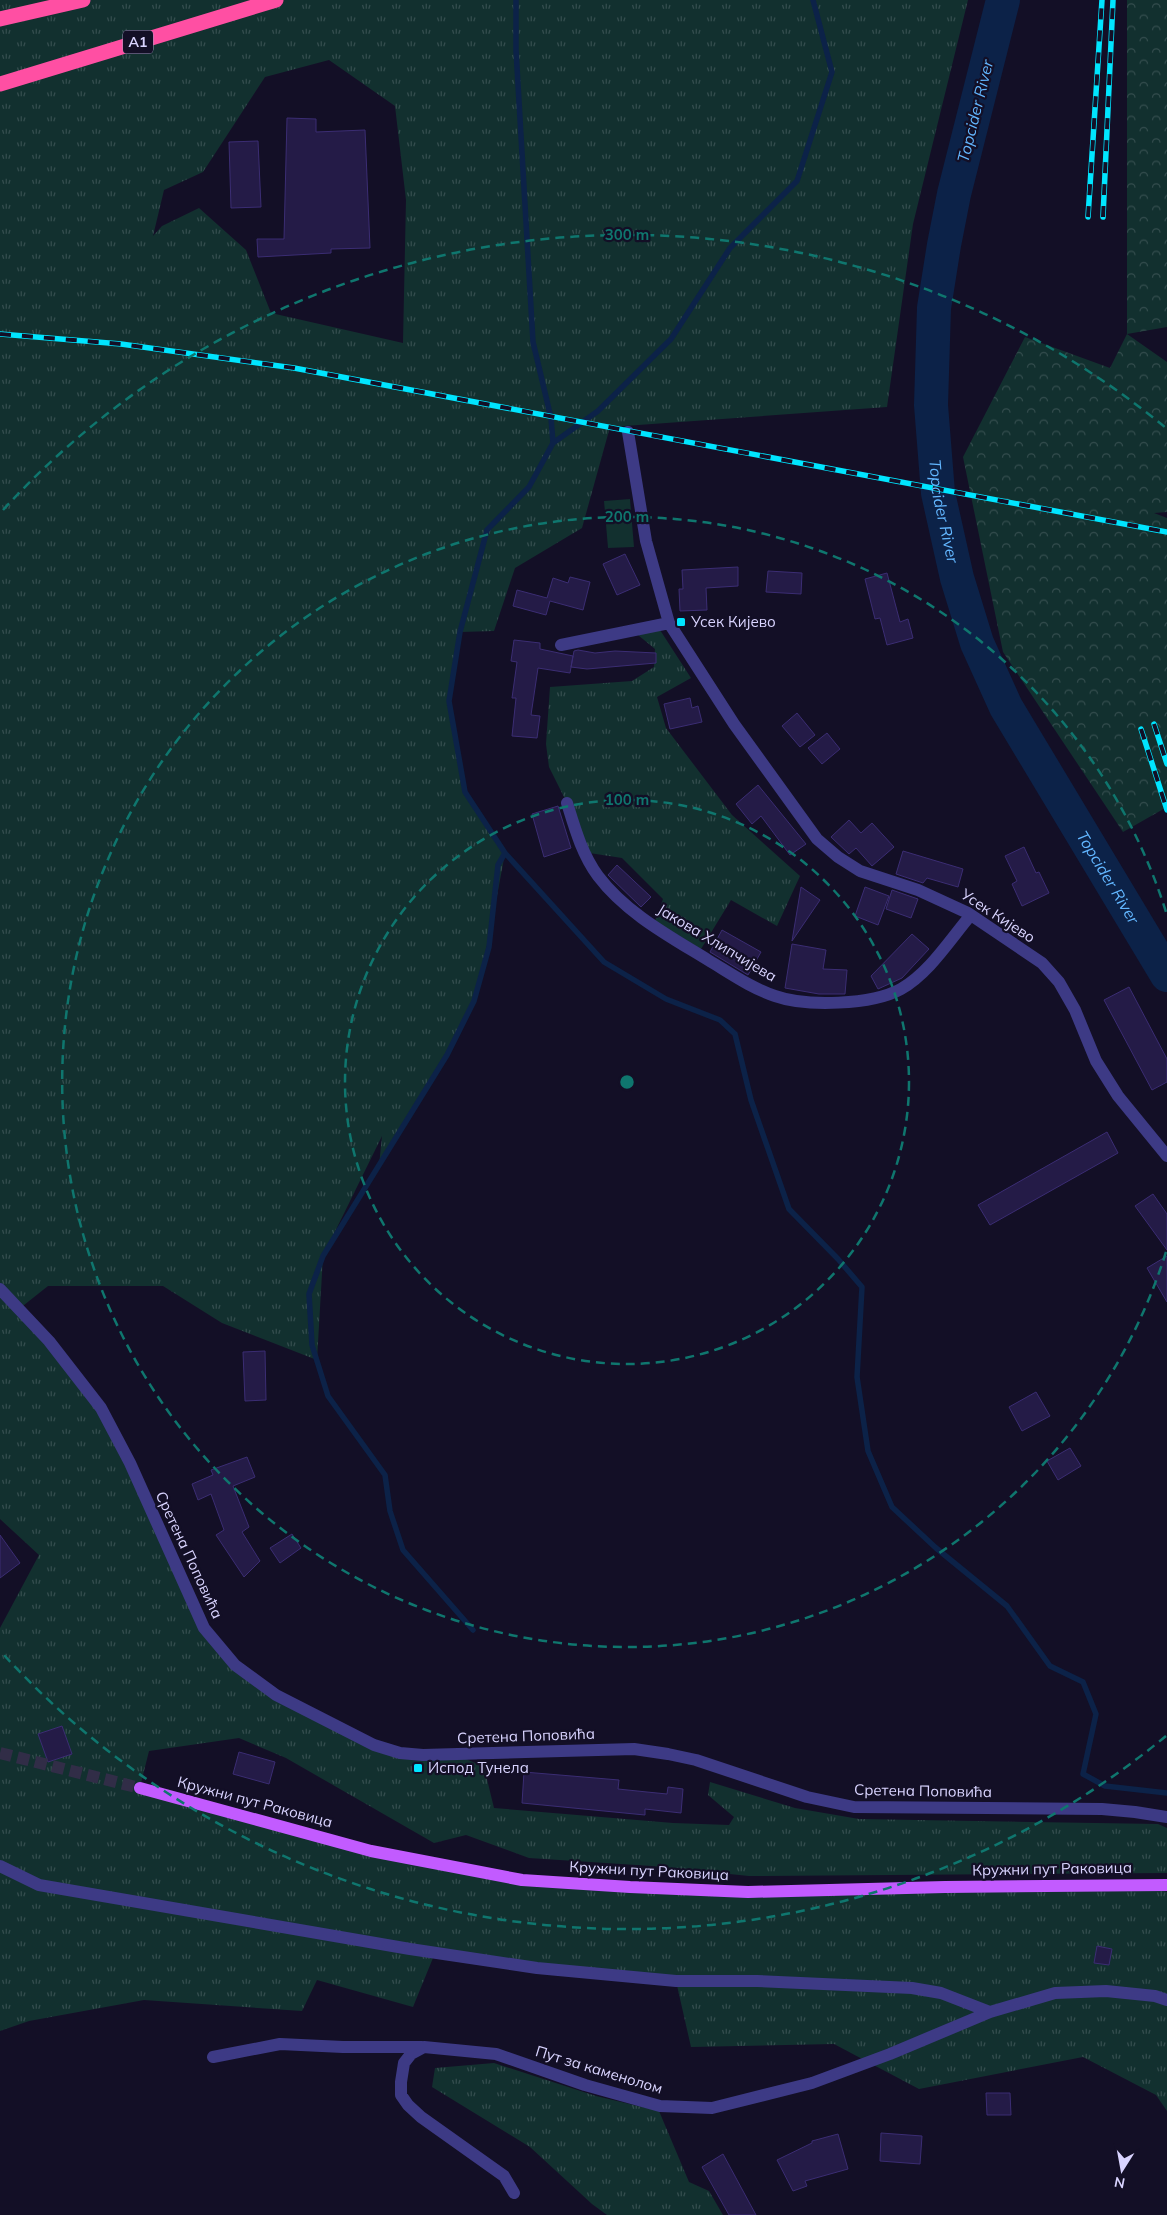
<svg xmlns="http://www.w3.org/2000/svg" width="1167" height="2215" font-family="Mulish,sans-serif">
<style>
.grass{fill:url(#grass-tufts);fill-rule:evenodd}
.forest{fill:url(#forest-crowns)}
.garden{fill:#12302f}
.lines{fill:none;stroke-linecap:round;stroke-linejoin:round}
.stream{stroke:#0c2248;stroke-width:5.5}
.river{stroke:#0c2248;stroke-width:34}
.building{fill:#241b47;stroke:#3b2d73}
.major-tunnel{stroke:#312d47;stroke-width:12;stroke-dasharray:12 6;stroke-linecap:butt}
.minor{stroke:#3d3a85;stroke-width:12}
.major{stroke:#c25bff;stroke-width:12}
.highway{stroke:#ff4fa3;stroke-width:15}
.rail-casing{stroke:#00e5ff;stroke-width:5.5}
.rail{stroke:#130f26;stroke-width:4;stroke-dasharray:11;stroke-linecap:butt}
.ring{fill:none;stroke:#0f766e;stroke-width:2.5;stroke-dasharray:9 6}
.poi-dot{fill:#00e5ff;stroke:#130f26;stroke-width:2}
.labels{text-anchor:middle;stroke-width:4.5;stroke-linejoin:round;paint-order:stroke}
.shield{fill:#130f26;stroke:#9e99be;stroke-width:1}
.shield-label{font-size:14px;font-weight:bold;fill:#d9d4ff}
.poi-label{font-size:15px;fill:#d9d4ff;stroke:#130f26;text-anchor:start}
.street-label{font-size:15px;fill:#d9d4ff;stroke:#130f26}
.water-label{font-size:16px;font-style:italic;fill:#62b6ff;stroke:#130f26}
.centre{fill:#0f766e;stroke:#130f26;stroke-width:2.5}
.ring-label{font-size:15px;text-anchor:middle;font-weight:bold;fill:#0f766e;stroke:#130f26;stroke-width:4.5;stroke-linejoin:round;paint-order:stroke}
</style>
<defs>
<pattern id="grass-tufts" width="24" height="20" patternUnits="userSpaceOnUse" patternTransform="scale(1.25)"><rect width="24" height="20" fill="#12302f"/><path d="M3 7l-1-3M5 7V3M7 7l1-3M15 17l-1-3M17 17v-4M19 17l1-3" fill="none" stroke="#344d4e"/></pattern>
<pattern id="forest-crowns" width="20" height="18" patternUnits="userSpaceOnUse" patternTransform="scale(1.25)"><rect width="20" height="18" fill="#12302f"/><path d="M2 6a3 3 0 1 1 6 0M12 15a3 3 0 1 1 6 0" fill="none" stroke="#344d4e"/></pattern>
</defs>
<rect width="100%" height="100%" fill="#130f26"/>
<path class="grass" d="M 0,0 L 968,0 L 913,224 L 887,407 L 610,427 L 582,528 L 515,568 L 494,631 L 460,632 L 449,701 L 465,792 L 505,853 L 491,928 L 474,1001 L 439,1068 L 379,1166 L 382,1136 L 323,1256 L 317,1360 L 222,1323 L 163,1286 L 48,1286 L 19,1309 L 0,1289 ZM 329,60 L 395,106 L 406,200 L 403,343 L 271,313 L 246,250 L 199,208 L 162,226 L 153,236 L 164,190 L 203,172 L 265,77 Z
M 660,630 L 691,678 L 657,697 L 666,728 L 732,815 L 800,876 L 777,926 L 731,900 L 701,949 L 655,921 L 663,899 L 622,858 L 583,852 L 567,803 L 549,767 L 546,744 L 550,687 L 632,681 L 654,667 L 655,649 L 638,635 Z
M 0,1291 L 101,1408 L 204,1628 L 235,1665 L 374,1745 L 455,1754 L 484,1767 L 494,1808 L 673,1823 L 729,1825 L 734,1817 L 708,1795 L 710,1782 L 795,1808 L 859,1819 L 1158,1824 L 1167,1828 L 1167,1873 L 749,1876 L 652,1866 L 529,1858 L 466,1835 L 434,1843 L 286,1758 L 239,1738 L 149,1751 L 140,1787 L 435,1864 L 630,1887 L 1147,1883 L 1167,1892 L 1167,2111 L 1156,2095 L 1083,2057 L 919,2089 L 834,2044 L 691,2047 L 676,1981 L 435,1953 L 413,2007 L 317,1980 L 302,2011 L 144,2000 L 29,2021 L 0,2031 L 0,1628 L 39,1555 L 0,1519 Z
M 494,2063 L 596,2096 L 659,2111 L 689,2182 L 709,2191 L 723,2215 L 607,2215 L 592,2204 L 530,2147 L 432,2087 L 435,2068 Z"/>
<path class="forest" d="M 1127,0 L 1167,0 L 1167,327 L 1127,334 L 1167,362 L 1167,512 L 1154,513 L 1167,518 L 1167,807 L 1123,832 L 1003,652 L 963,457 L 1025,337 L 1110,368 L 1127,334 Z"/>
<path class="garden" d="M 630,499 L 634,547 L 608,548 L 604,501 Z"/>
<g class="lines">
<path class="stream" d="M 553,443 L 598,411 L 671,339 L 730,248 L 797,181 L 832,72 L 813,0
M 505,853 L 465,792 L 449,701 L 460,632 L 487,530 L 529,487 L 553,443 L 551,418 L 533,342 L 516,50 L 516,0
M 473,1630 L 403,1550 L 390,1511 L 385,1475 L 328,1396 L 312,1345 L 309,1294 L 323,1256 L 447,1055 L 474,1001 L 489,947 L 498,865 L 505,853 L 604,962 L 666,999 L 720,1020 L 735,1034 L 751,1100 L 789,1209 L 838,1259 L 862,1287 L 857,1377 L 868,1451 L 892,1507 L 936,1548 L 1007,1606 L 1050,1666 L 1083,1682 L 1096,1714 L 1083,1774 L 1105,1786 L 1167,1793"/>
<path class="river" id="s1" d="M 1003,0 L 954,194 L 944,245 L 934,308 L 931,405 L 938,493 L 957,578 L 977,643 L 1006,707 L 1167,975"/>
</g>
<path class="building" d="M 287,118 L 316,119 L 316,132 L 365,130 L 370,248 L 331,249 L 331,253 L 258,257 L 257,239 L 284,239 Z
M 258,141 L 261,207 L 231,208 L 229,142 Z
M 625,554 L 640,585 L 617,595 L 603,564 Z
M 738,567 L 738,586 L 706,588 L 707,610 L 680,611 L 679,589 L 683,589 L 682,570 Z
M 768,571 L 802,573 L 801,594 L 766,592 Z
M 887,573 L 900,622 L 908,619 L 913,638 L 887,645 L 880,618 L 875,619 L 865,579 Z
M 570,577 L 590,582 L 583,610 L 550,601 L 546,615 L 513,606 L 517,590 L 547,598 L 553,578 L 568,583 Z
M 514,640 L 540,643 L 540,649 L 573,656 L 570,673 L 538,668 L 531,715 L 540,716 L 537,738 L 512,736 L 516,698 L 512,698 L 517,662 L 511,661 Z
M 578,650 L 595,653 L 615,651 L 656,653 L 656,663 L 587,669 L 571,667 L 574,651 Z
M 690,698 L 692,708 L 698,706 L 702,722 L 670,729 L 664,704 Z
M 797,713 L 815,735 L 800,747 L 782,726 Z
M 827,733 L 840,749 L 822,764 L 808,748 Z
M 758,785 L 806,844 L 790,855 L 761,816 L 752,824 L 736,804 Z
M 558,806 L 571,848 L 544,857 L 532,814 Z
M 849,820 L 861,833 L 872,823 L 894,847 L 872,866 L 856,848 L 849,854 L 831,837 Z
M 1024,847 L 1036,873 L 1039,872 L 1049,893 L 1022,906 L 1012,884 L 1017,881 L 1005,856 Z
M 903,851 L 963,869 L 958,887 L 927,878 L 923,883 L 896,874 Z
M 617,865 L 651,897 L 641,907 L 608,875 Z
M 801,887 L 820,900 L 792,941 Z
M 865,887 L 889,896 L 878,925 L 855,916 Z
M 892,890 L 918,899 L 911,918 L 886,909 Z
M 722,930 L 761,952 L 748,975 L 710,952 Z
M 912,934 L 929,949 L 902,978 L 878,989 L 871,976 Z
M 792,944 L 826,950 L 823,969 L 847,970 L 845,994 L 819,994 L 785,988 Z
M 1129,987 L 1167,1059 L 1167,1082 L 1152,1090 L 1104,1000 Z
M 1107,1132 L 1118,1153 L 990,1225 L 978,1205 Z
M 1153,1194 L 1167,1214 L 1167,1250 L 1135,1206 Z
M 1167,1256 L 1167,1302 L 1147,1268 Z
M 265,1351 L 266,1400 L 245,1401 L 243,1352 Z
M 1036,1392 L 1050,1416 L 1022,1431 L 1009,1407 Z
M 1070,1448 L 1081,1466 L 1058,1480 L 1047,1461 Z
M 247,1457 L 255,1477 L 233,1486 L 249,1527 L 242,1532 L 260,1561 L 244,1577 L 216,1535 L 224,1530 L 211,1494 L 198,1500 L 192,1484 L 213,1475 L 211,1470 Z
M 292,1534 L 301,1548 L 280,1563 L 270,1548 Z
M 0,1535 L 20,1563 L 0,1578 Z
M 62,1726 L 72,1754 L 48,1762 L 38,1734 Z
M 239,1752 L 275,1762 L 269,1784 L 233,1774 Z
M 524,1772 L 619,1780 L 618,1789 L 647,1792 L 667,1794 L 668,1787 L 683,1789 L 681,1813 L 645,1809 L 645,1815 L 522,1803 Z
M 1097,1946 L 1112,1949 L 1109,1965 L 1094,1963 Z
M 986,2093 L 1010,2093 L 1011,2115 L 987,2115 Z
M 881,2133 L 922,2136 L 920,2164 L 880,2161 Z
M 838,2134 L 848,2169 L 805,2181 L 807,2186 L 793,2191 L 777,2160 L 812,2143 L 812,2141 Z
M 723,2154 L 756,2215 L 729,2215 L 702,2167 Z"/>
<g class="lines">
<path class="major-tunnel" d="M 0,1753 L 140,1788"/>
<path class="minor" d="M 628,432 L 646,541 L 669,623 L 734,724 L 817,839 L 838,857 L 860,871 L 918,890 L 968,913 L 1042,963 L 1059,982 L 1075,1010 L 1096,1061 L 1118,1096 L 1167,1156
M 561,645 L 669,623
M 567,803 C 575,829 582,854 598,876 C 626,913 669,936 708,960 C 730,973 751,988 775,996 C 806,1007 872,1005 901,989 C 929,973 949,941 970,916
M 0,1289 L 49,1341 L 101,1408 L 130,1463 L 204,1628 L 235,1665 L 276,1695 L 374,1745 L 400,1753 L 423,1755 L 634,1749 L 668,1754 L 696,1760 L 807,1797 L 854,1807 L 1102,1809 L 1135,1812 L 1167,1817
M 0,1866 L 39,1885 L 410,1949 L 537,1968 L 676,1981 L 757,1981 L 912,1988 L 941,1993 L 990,2012
M 213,2057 L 280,2044 L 343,2047 L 422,2047
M 514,2193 L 504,2176 L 421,2117 L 408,2105 L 401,2095 L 401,2082 L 404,2063 L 411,2054 L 424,2047 L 496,2054 L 585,2085 L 660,2106 L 712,2108 L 812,2083 L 890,2054 L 990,2012 L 1055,1993 L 1106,1991 L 1155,1996 L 1167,2000"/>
<path class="major" d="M 140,1788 L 371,1851 L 522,1880 L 630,1887 L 748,1892 L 945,1887 L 1167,1885"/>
<path class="highway" d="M 0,19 L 83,0
M 0,84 L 276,0"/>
<defs>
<path id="rail" d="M 1088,217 L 1102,0
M 1103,217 L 1113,0
M 0,334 L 121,344 L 294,368 L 1167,532
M 1154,724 L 1167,764
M 1141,729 L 1167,810"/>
</defs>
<use href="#rail" class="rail-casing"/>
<use href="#rail" class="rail"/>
</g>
<g class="ring">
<circle cx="627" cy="1082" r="282"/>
<path d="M1166 1252A565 565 0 1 1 1166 912"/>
<path d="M1166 1736A847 847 0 0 1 3 1654M3 510A847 847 0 0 1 1166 428"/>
</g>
<g class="poi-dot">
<rect x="676" y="617" width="10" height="10" rx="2.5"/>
<rect x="413" y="1763" width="10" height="10" rx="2.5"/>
</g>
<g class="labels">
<rect class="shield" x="123" y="30.5" width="30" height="23" rx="4"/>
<g class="shield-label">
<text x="138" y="47">A1</text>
</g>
<g class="poi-label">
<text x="691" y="627">Усек Кијево</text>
<text x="428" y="1773">Испод Тунела</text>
</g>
<g class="street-label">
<text transform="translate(998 916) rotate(33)" y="5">Усек Кијево</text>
<text transform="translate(717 943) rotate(31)" y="5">Јакова Хлипчијева</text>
<text transform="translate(189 1555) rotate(65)" y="5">Сретена Поповића</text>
<text transform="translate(526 1736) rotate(-2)" y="5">Сретена Поповића</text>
<text transform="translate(923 1791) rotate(1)" y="5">Сретена Поповића</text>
<text transform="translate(255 1802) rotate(15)" y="5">Кружни пут Раковица</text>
<text transform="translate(1052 1869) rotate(-1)" y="5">Кружни пут Раковица</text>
<text transform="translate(649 1871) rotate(3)" y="5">Кружни пут Раковица</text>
<text transform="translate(599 2070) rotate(17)" y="5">Пут за каменолом</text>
</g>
<g class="water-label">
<text transform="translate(975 111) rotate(-76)" y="6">Topcider River</text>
<text dy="6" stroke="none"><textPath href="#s1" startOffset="520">Topcider River</textPath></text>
<text dy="6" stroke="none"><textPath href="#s1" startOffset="925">Topcider River</textPath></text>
</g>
</g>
<circle cx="627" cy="1082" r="8" class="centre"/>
<g class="ring-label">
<text x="627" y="240">300 m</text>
<text x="627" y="522">200 m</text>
<text x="627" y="805">100 m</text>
</g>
<g transform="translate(1122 2170) rotate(191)" stroke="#130f26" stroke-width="4" paint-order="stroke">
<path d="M0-4L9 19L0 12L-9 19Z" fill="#d9d4ff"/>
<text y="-8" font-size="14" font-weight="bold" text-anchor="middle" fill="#d9d4ff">N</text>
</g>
</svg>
